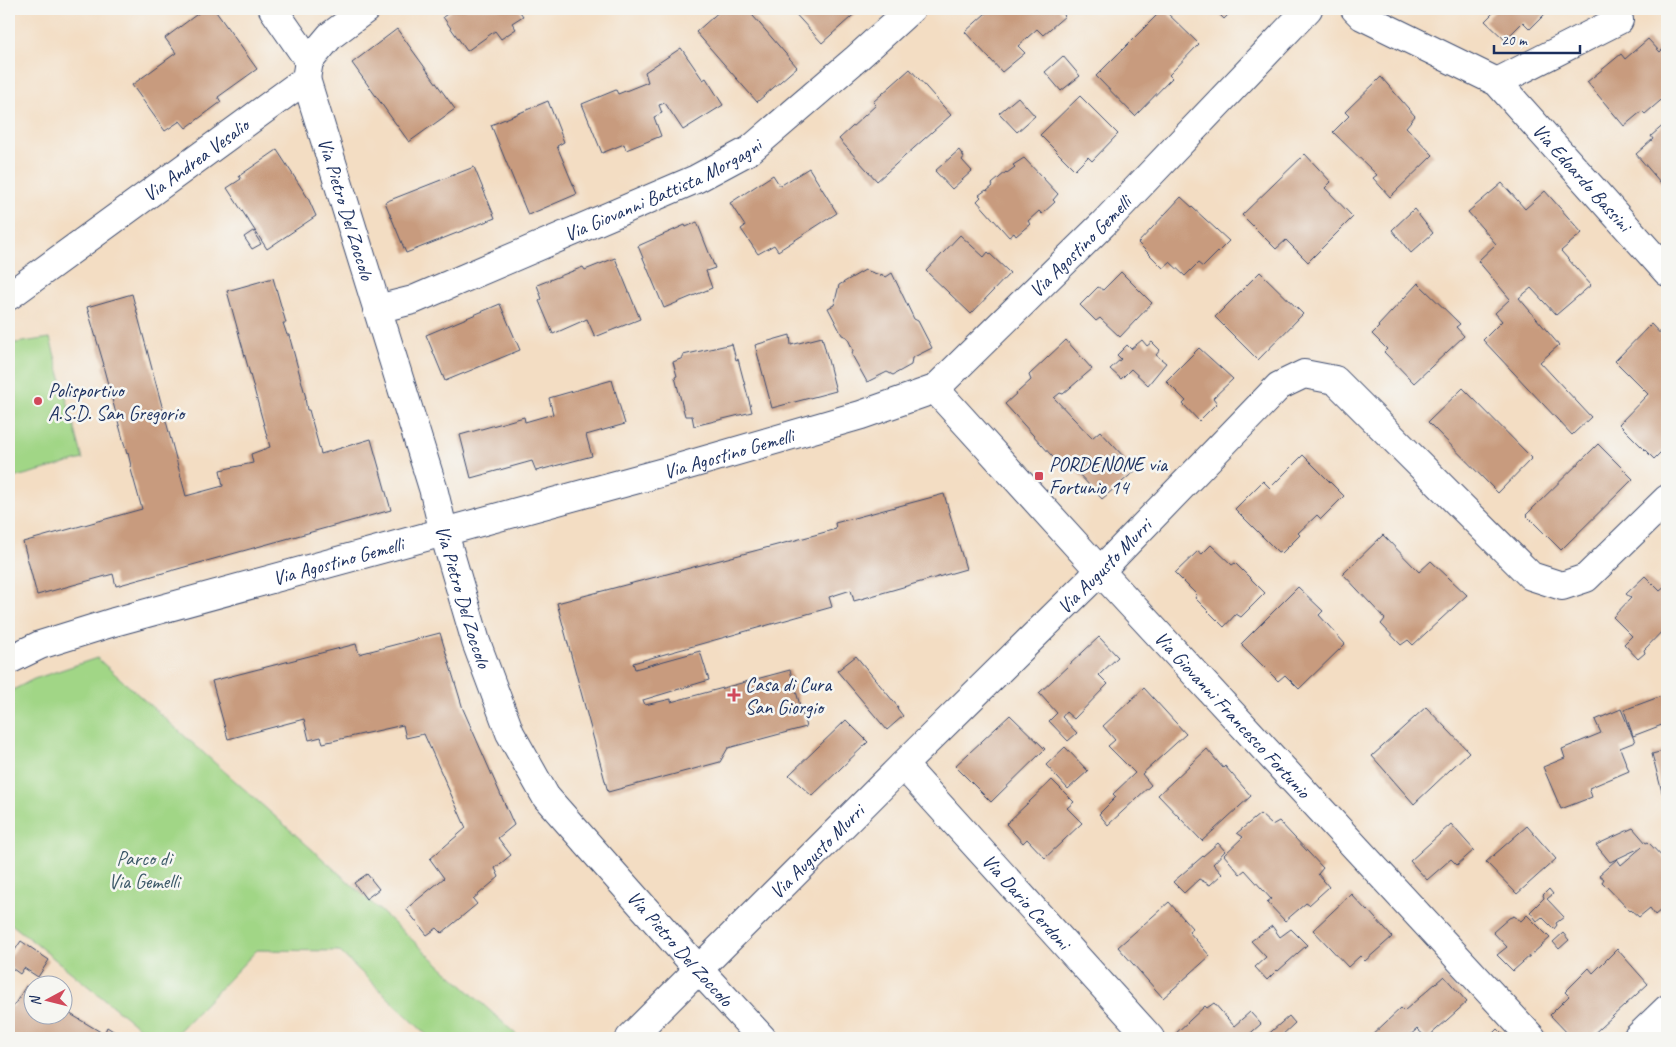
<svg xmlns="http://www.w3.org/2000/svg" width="1676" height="1047" font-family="Caveat,sans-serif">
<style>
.green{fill:#a1d686;stroke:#5e8272}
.building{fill:#c89b7e}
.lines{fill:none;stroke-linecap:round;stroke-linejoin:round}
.minor-casing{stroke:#3b496d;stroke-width:30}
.minor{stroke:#fff;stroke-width:28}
.poi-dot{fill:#d1495b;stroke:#f6f6f2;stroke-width:2}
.labels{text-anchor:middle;stroke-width:5;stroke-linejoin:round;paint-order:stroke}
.street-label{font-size:20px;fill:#1b2f5e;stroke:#f6f6f2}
.poi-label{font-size:20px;fill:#1b2f5e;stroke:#f6f6f2;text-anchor:start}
.park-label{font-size:20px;fill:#3c5968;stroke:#f6f6f2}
</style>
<rect width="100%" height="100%" fill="#f6f6f2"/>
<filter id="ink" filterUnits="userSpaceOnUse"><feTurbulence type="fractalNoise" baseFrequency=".02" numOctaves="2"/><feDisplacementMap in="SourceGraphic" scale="10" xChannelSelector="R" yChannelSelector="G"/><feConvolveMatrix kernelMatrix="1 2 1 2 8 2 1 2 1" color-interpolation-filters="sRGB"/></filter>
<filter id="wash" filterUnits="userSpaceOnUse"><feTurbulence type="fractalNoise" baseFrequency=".0096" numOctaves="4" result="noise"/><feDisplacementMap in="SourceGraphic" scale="20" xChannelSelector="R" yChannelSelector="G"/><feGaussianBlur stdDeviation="1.12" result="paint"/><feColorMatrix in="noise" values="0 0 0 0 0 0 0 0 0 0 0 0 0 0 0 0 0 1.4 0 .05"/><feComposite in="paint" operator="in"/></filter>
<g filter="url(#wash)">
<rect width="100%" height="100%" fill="#f3ddc3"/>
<path class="green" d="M 50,338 L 83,459 L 9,479 L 9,344 Z
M 97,658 L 352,885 L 520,1038 L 430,1038 L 339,951 L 257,950 L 172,1038 L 152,1038 L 9,922 L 9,692 L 34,679 Z"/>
<g id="blocks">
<path class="building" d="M 204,9 L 214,9 L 257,69 L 218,97 L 221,102 L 186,128 L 180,121 L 165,131 L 132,85 L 176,53 L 165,38 Z
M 454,9 L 518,9 L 523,16 L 512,23 L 516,29 L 501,39 L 495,31 L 467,51 L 443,17 Z
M 722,9 L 747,9 L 797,67 L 757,102 L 696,32 Z
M 791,9 L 860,9 L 822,43 Z
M 982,9 L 1059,9 L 1065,16 L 1043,35 L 1037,29 L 1018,46 L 1025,53 L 1002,72 L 965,32 L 986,13 Z
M 1163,9 L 1199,44 L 1169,75 L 1172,78 L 1135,116 L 1096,76 Z
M 1214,9 L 1234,9 L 1224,19 Z
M 1494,9 L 1550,9 L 1530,29 L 1523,22 L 1505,40 L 1485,21 L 1495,11 Z
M 397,29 L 455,109 L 409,142 L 352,63 Z
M 1648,39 L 1660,52 L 1667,45 L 1667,95 L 1645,114 L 1642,111 L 1624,126 L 1587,82 L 1621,54 L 1625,59 Z
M 681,48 L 703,80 L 706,78 L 723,105 L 683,130 L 665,103 L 659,105 L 662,113 L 654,117 L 661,136 L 626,150 L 624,144 L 602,153 L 582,104 L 616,90 L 618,94 L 648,82 L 645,72 Z
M 1063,56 L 1080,76 L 1061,91 L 1045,72 Z
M 910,69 L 951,115 L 877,181 L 839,139 L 876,105 L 873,102 Z
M 1381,77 L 1415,116 L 1406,127 L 1433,155 L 1390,197 L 1373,178 L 1377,175 L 1333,132 L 1349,116 L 1345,112 Z
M 1080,96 L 1118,134 L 1092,161 L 1088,157 L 1075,170 L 1040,135 Z
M 1018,97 L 1035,116 L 1017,132 L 999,113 Z
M 548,101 L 564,142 L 557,146 L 577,194 L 528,215 L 491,125 Z
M 1667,122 L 1667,190 L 1636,154 L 1653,139 L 1651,136 Z
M 277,150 L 308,198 L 316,216 L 267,249 L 227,188 L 241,179 L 239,176 Z
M 959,150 L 964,157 L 962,160 L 972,171 L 952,189 L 935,171 Z
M 1305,154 L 1331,182 L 1325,188 L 1353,217 L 1308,262 L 1286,240 L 1276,249 L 1242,215 Z
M 1024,158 L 1058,194 L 1053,200 L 1055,202 L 1042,214 L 1039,211 L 1028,221 L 1030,224 L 1016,236 L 1014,233 L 1009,237 L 977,201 L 981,197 L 979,195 L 986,190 L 987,191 L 993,186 L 992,184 L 1006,172 L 1007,173 L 1015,167 L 1013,165 Z
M 474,167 L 495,218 L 406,253 L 385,202 Z
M 809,168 L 837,213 L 778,251 L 774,245 L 758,254 L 741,229 L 745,226 L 730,203 L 773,175 L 780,186 Z
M 1502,183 L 1525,209 L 1545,191 L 1582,233 L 1561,251 L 1591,285 L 1556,315 L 1531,288 L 1519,298 L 1559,345 L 1540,362 L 1591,417 L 1572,435 L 1483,340 L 1502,321 L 1495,313 L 1510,299 L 1478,261 L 1496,244 L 1468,212 Z
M 1181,197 L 1229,241 L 1203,267 L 1198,263 L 1185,276 L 1170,262 L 1163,268 L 1138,243 Z
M 1414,209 L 1433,233 L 1411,253 L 1392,230 Z
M 697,222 L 715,268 L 706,271 L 712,288 L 664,308 L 638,246 L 685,225 L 686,227 Z
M 253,231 L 261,244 L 252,249 L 244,237 Z
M 960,235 L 984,257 L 988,252 L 1010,273 L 971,314 L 926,271 Z
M 615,258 L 640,319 L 595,337 L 587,319 L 553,334 L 539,301 L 542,299 L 537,285 L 583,267 L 585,270 Z
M 865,270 L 886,277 L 892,273 L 914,319 L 918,321 L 932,348 L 912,358 L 911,365 L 893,375 L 887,372 L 867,382 L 852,355 L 853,350 L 847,337 L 842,335 L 828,308 L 834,305 L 839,285 Z
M 1121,272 L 1152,303 L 1120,337 L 1100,318 L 1096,321 L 1080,305 L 1098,287 L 1103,290 Z
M 1260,272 L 1303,314 L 1258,360 L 1215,317 Z
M 273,278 L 286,323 L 283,323 L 287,335 L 289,335 L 306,398 L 305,398 L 307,410 L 309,410 L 321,454 L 371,439 L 391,510 L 116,586 L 113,574 L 37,595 L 23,542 L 142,509 L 130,466 L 131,466 L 128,453 L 127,454 L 103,366 L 104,365 L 87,307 L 132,294 L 186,496 L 223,486 L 220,470 L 253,463 L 251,454 L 270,447 L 227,291 Z
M 1418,283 L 1460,324 L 1456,327 L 1464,336 L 1414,383 L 1384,352 L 1387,349 L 1372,334 L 1379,327 L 1378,326 Z
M 500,304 L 520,350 L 445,381 L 426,335 Z
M 1651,324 L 1667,341 L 1667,446 L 1654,459 L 1619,424 L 1648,394 L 1615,361 Z
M 790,335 L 791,345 L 822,337 L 836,391 L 772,408 L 755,345 Z
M 1066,340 L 1092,369 L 1063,394 L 1060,393 L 1054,398 L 1092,438 L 1100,431 L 1136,470 L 1102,499 L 1066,460 L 1060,465 L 1005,404 L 1031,380 L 1029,375 Z
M 1142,340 L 1147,346 L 1152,342 L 1160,350 L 1156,355 L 1166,363 L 1148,385 L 1131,369 L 1121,379 L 1110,369 L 1121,359 L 1117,355 L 1127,345 L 1131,349 Z
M 732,344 L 736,360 L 738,359 L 752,412 L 694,426 L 692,416 L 685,416 L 675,377 L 677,376 L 673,362 L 683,358 L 683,355 Z
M 1199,348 L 1233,379 L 1213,398 L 1217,403 L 1199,421 L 1183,404 L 1186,401 L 1166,381 Z
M 612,380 L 625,424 L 586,435 L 592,456 L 536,471 L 532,461 L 471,478 L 460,435 L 524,417 L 525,422 L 553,414 L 549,398 Z
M 1463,388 L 1532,458 L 1498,493 L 1428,422 Z
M 1598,444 L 1633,479 L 1561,550 L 1526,515 Z
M 1303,455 L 1344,496 L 1321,519 L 1317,515 L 1298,533 L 1300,535 L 1282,553 L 1280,551 L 1278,552 L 1235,509 L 1263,481 L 1270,488 Z
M 944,494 L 966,569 L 854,601 L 851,590 L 829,597 L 832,607 L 633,663 L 635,669 L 700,651 L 709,680 L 643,700 L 645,705 L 671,699 L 671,702 L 790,670 L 806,727 L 728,748 L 720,762 L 608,792 L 557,603 L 811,536 L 836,529 L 835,523 Z
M 1383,535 L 1419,572 L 1431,561 L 1467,595 L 1413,645 L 1408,640 L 1401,645 L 1381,624 L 1385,619 L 1343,574 Z
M 1211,545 L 1232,565 L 1235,563 L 1265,593 L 1241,617 L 1236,614 L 1224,627 L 1195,598 L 1197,595 L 1175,573 L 1198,551 L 1202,554 Z
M 1645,576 L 1660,591 L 1667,585 L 1667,626 L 1644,650 L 1645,653 L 1638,659 L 1624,644 L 1632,636 L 1613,617 L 1631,598 L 1626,594 Z
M 1298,587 L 1323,611 L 1319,615 L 1345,644 L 1299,689 L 1285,675 L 1278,681 L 1241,644 Z
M 440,633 L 463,709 L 514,825 L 498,838 L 511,855 L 495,868 L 499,877 L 473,899 L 477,904 L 442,933 L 437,928 L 427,935 L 406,909 L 444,878 L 430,859 L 466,828 L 424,734 L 406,738 L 403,725 L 323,743 L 321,737 L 309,740 L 304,719 L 228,739 L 212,681 L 356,644 L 359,654 Z
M 1099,637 L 1118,657 L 1099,675 L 1108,684 L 1074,719 L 1066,712 L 1062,717 L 1077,733 L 1068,741 L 1049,721 L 1057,713 L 1039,693 Z
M 856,656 L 898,707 L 897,708 L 903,716 L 887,730 L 837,671 Z
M 1144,688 L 1186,734 L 1142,774 L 1151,785 L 1108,825 L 1099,814 L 1116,797 L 1113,794 L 1135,773 L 1108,746 L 1115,740 L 1103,726 Z
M 1667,694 L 1667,723 L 1633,736 L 1624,710 Z
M 1426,707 L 1469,752 L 1414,804 L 1372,756 Z
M 1621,709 L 1635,742 L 1620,748 L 1629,771 L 1589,788 L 1592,797 L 1561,809 L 1543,767 L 1565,758 L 1562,749 L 1601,733 L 1595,720 Z
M 1010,715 L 1045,749 L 991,802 L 955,766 Z
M 846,720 L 868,742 L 812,796 L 789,775 Z
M 1065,747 L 1088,771 L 1068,789 L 1046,765 Z
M 1207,749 L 1223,768 L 1225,766 L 1251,796 L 1202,841 L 1158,795 Z
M 1667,750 L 1667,806 L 1666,807 L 1652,754 Z
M 1052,780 L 1074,802 L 1067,808 L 1082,823 L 1045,858 L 1027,839 L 1023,843 L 1006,824 Z
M 1260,814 L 1272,825 L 1279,821 L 1323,868 L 1318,874 L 1329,887 L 1309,905 L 1306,903 L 1285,921 L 1267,902 L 1271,899 L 1245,870 L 1240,874 L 1224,855 L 1243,837 L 1237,833 Z
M 1451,824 L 1474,850 L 1457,865 L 1451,859 L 1427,880 L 1410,861 Z
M 1527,826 L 1556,859 L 1517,894 L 1486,862 Z
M 1633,828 L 1646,843 L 1648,842 L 1667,862 L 1667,905 L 1655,915 L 1650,908 L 1639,917 L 1631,910 L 1630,911 L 1602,882 L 1604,879 L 1599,875 L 1617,859 L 1621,865 L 1642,847 L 1610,862 L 1596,845 Z
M 1218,843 L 1225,851 L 1213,864 L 1222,874 L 1210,885 L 1199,879 L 1184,893 L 1173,882 Z
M 367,874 L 379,889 L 366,899 L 354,883 Z
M 1549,889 L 1553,894 L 1547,899 L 1564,917 L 1556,923 L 1557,925 L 1554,929 L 1542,917 L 1537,921 L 1530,912 L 1544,898 L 1543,895 Z
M 1351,894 L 1367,911 L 1368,910 L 1392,937 L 1365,961 L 1360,956 L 1348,967 L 1313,930 Z
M 1169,902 L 1192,928 L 1189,932 L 1210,956 L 1163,998 L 1118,947 Z
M 1527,915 L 1550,938 L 1513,971 L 1497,955 L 1507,947 L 1493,932 L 1509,918 L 1514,916 L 1521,921 Z
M 1272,926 L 1280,937 L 1291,929 L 1307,945 L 1278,971 L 1277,970 L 1267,980 L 1255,967 L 1266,957 L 1251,941 Z
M 1563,933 L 1569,940 L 1559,949 L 1553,942 Z
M 21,941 L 49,960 L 38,977 L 24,968 L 20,974 L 9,966 L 9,959 Z
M 1617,949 L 1648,984 L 1589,1038 L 1572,1038 L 1550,1015 L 1569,996 L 1565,992 L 1589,968 L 1593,973 Z
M 1444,976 L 1467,1002 L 1427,1038 L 1417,1029 L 1407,1038 L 1369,1038 L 1401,1008 L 1404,1011 Z
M 26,986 L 32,990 L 32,1014 L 62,1014 L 62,1009 L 104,1034 L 107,1027 L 124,1038 L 9,1038 L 9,1005 L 13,1007 Z
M 1214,1003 L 1234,1026 L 1250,1012 L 1261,1024 L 1245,1038 L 1177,1038 L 1174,1035 L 1205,1006 L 1207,1008 Z
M 1289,1016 L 1295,1023 L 1279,1038 L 1264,1038 Z
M 1498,1029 L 1507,1038 L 1489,1038 Z"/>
</g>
</g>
<g filter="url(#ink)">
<use href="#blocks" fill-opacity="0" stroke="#3b496d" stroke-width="1"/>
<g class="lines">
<defs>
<g id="minor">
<path d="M 273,9 L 309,61"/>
<path id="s1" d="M 1355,9 L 1362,16 L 1497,82 L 1667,272"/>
<path id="s2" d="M 306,79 L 433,488 L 444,533 L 476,642 L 510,733 L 546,797 L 699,970 L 762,1038"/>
<path d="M 1497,82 L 1619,20"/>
<path id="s3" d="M 9,296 L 306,79 L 309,61 L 330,36 L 366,9"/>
<path id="s4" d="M 377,309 L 413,300 L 696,179 L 750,150 L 857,58 L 911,9"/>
<path id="s5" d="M 935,389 L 1100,571 L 1532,1038"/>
<path id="s6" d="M 9,660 L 40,645 L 114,622 L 671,470 L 861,415 L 935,389 L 1103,224 L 1308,9"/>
<path id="s7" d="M 903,765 L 1150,1038"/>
<path id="s8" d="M 630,1038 L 903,765 L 1100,571 L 1279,386 L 1304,374 L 1335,380 L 1531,576 L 1562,586 L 1586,578 L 1667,499"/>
<path d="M 1637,1038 L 1667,1009"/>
</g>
</defs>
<use href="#minor" class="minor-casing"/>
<use href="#minor" class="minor"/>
</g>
</g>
<g class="poi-dot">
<circle cx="38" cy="401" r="5"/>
<rect x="1034" y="471" width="10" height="10" rx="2.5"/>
<path d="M731.5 687.5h5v5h5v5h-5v5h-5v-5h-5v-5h5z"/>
</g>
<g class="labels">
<g class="street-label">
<text dy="7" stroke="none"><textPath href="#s3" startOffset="231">Via Andrea Vesalio</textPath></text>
<text dy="7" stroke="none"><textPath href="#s1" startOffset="288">Via Edoardo Bassini</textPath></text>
<text dy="7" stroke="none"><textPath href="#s4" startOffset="310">Via Giovanni Battista Morgagni</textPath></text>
<text dy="7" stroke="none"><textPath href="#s2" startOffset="136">Via Pietro Del Zoccolo</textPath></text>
<text dy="7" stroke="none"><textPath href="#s6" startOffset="1169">Via Agostino Gemelli</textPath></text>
<text dy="7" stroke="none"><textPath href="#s6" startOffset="749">Via Agostino Gemelli</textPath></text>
<text dy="7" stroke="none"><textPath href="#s6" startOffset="344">Via Agostino Gemelli</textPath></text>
<text dy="7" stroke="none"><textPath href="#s8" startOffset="669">Via Augusto Murri</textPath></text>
<text dy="7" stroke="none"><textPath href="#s2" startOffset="541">Via Pietro Del Zoccolo</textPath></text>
<text dy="7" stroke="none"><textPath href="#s5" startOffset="441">Via Giovanni Francesco Fortunio</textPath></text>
<text dy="7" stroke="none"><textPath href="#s8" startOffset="264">Via Augusto Murri</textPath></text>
<text dy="7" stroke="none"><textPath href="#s7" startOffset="184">Via Dario Cerdoni</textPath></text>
<text dy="7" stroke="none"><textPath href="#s2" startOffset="961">Via Pietro Del Zoccolo</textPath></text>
</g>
<g class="poi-label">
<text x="48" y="397">Polisportivo<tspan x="48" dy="23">A.S.D. San Gregorio</tspan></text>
<text x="1049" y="471">PORDENONE via<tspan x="1049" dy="23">Fortunio 14</tspan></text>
<text x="745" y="691">Casa di Cura<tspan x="745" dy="23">San Giorgio</tspan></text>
</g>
<g class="park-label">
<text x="144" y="865">Parco di<tspan x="144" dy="23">Via Gemelli</tspan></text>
</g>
</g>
<rect width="1676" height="1047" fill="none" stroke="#f6f6f2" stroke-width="30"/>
<g transform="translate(48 1000) rotate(263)"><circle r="24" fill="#f6f6f2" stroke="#9ea6b7"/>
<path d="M0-4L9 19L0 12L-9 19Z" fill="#d1495b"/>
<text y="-8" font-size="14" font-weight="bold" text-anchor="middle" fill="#1b2f5e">N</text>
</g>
<path d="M1494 45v8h86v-8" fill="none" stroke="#1b2f5e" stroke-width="2.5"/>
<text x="1501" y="45" font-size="15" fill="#1b2f5e" stroke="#f6f6f2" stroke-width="4" paint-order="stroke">20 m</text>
</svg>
